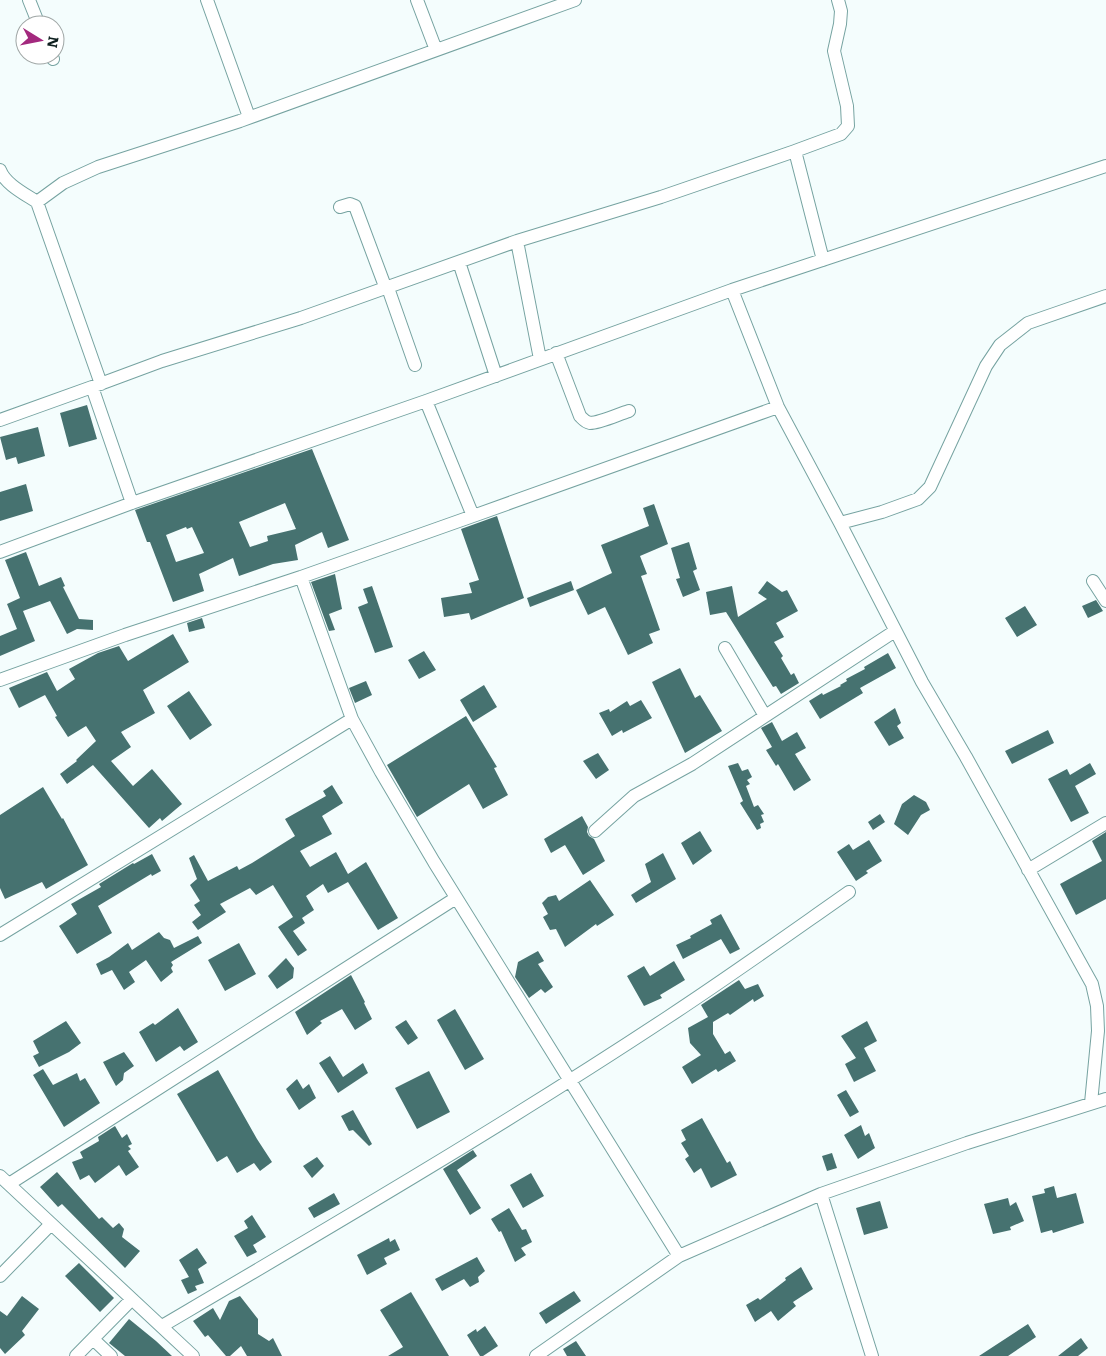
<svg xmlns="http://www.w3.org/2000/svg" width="1106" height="1356" font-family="Literata,serif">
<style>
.building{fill:#467270;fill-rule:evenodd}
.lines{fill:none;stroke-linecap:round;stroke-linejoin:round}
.minor-casing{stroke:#76a3a1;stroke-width:14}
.minor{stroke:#fff;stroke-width:12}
</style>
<rect width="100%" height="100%" fill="#f4fdfd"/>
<path class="building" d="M 87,405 L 97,439 L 69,447 L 60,413 Z
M 38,427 L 45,456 L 18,464 L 16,457 L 6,460 L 0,437 Z
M 312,449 L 349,540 L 328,548 L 322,532 L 295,545 L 298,560 L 273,564 L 239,576 L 233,558 L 199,574 L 204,591 L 173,602 L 150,542 L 147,542 L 135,510 ZM 285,503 L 296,529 L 267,536 L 268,541 L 250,547 L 239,522 ZM 186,527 L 187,529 L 192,527 L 204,553 L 176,562 L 166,535 Z
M 26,484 L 33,511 L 0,521 L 0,492 Z
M 654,504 L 668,544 L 640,556 L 647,574 L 641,576 L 660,630 L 649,634 L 653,643 L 628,655 L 605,607 L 588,615 L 576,590 L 612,573 L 601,545 L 649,526 L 643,508 Z
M 497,516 L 524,598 L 471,620 L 469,613 L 444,617 L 441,598 L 472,593 L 469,583 L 479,580 L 461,529 Z
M 689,542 L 697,569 L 693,571 L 700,590 L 683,597 L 676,579 L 680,578 L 671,548 Z
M 26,552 L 39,586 L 61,577 L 65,586 L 63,587 L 79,619 L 93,620 L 93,630 L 77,629 L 67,634 L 50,601 L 23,611 L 35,641 L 0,656 L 0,636 L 17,629 L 7,604 L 20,598 L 5,560 Z
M 335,574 L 342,609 L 329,614 L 335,630 L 329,631 L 311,582 Z
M 571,581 L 574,590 L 530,607 L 527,598 Z
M 767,581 L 782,592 L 787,590 L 798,611 L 776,623 L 784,637 L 774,642 L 783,656 L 781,658 L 791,675 L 794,673 L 799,683 L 781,694 L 776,686 L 773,687 L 726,612 L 710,615 L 706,592 L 732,586 L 738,617 L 767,599 L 758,593 Z
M 372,586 L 393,647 L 375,653 L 358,607 L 368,603 L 363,589 Z
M 1096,600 L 1103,611 L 1088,618 L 1082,606 Z
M 1025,606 L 1037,625 L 1017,637 L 1005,618 Z
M 202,618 L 205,628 L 189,632 L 187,623 Z
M 173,634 L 189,662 L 143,690 L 155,713 L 121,732 L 131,747 L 111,761 L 133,786 L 152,769 L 182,804 L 162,821 L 160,818 L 149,828 L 93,765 L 67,784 L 60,774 L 77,761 L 76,760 L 96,741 L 86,726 L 68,737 L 55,717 L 57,716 L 45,695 L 19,708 L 9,688 L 47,672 L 57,691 L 75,679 L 69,669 L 98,653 L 119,646 L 128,661 Z
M 424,651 L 436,670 L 419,679 L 408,660 Z
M 888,653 L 896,668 L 860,688 L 863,693 L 820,719 L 809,701 L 822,693 L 823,695 L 841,686 L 840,685 L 847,681 L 846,679 L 865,669 L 864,667 Z
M 680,668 L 695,698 L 700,695 L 722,731 L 685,753 L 652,682 Z
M 366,681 L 372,695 L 355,703 L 349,688 Z
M 484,685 L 497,707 L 473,722 L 460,700 Z
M 189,691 L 212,725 L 190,740 L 167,706 Z
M 641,700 L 652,718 L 623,733 L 622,730 L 612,736 L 599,713 L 609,709 L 610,712 L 627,701 L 630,706 Z
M 895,708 L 901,723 L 897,726 L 904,738 L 889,746 L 874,722 Z
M 466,716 L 497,767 L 494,768 L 508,795 L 483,809 L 469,784 L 417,817 L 387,765 Z
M 772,722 L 782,741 L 797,732 L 806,748 L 795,754 L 811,780 L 794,791 L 778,764 L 776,766 L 766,750 L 772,747 L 761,728 Z
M 1048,730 L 1054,743 L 1012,764 L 1005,751 Z
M 598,753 L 609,770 L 596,779 L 583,761 Z
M 738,763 L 742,771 L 748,769 L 752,777 L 747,780 L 750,784 L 746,786 L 754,807 L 758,805 L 764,814 L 761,815 L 764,822 L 760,824 L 761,828 L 757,830 L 740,803 L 743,801 L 728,766 Z
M 1090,763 L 1096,774 L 1075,786 L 1089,813 L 1071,822 L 1048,779 L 1067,769 L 1070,775 Z
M 332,785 L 343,803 L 322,816 L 332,834 L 300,851 L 310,867 L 336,852 L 348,874 L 366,862 L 398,918 L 378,930 L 348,882 L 328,893 L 323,884 L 306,896 L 314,910 L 302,918 L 305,923 L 293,931 L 307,950 L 298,956 L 278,927 L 293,917 L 273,885 L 256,895 L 250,888 L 220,904 L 226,912 L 198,930 L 192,922 L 201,915 L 194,905 L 200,901 L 190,885 L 197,879 L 189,858 L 194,855 L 208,881 L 237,866 L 239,870 L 252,863 L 295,836 L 285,819 L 326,796 L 323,791 Z
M 43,787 L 62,819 L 63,818 L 88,865 L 46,889 L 42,882 L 5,899 L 0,888 L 0,815 Z
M 914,795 L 926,802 L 930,810 L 921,815 L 908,835 L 894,824 L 902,804 Z
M 880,814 L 885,822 L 873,830 L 868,822 Z
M 582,816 L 588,827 L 587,832 L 589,836 L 594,839 L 605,861 L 583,875 L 565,845 L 551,853 L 544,839 Z
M 700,831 L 712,851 L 693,865 L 681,843 Z
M 1106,832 L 1106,899 L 1076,915 L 1060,884 L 1102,861 L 1092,841 Z
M 869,840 L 882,861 L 866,871 L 868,873 L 856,881 L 837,852 L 849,844 L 853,850 Z
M 663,853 L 676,879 L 636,903 L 631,895 L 651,882 L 645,864 Z
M 152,854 L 161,871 L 152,876 L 151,874 L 98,906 L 112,933 L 77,954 L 59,926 L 77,914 L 71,904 L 101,887 L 99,884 L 133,863 L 134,864 Z
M 590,880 L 614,915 L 597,926 L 596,924 L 565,947 L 556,929 L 550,930 L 543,917 L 548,914 L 542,903 L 548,897 L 556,895 L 559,901 Z
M 721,914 L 740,949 L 730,954 L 721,939 L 683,959 L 676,945 L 691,938 L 690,936 L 712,924 L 710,920 Z
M 159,932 L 164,938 L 170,940 L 174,948 L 198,936 L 202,943 L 171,962 L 173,965 L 171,968 L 173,972 L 161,982 L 146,960 L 129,972 L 135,982 L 124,990 L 112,970 L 101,975 L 96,964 L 109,957 L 128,943 L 132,950 Z
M 239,943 L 256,974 L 225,991 L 208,960 Z
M 538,951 L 544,961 L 538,964 L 553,987 L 545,993 L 541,989 L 529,998 L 515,977 L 518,962 Z
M 286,958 L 294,968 L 293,978 L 277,989 L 268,976 Z
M 674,961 L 685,980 L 660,995 L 662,998 L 644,1006 L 627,976 L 644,966 L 650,976 Z
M 351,975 L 365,1002 L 364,1003 L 372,1019 L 355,1030 L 342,1009 L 320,1021 L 322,1023 L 307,1035 L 295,1012 Z
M 739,980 L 745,989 L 758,984 L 764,996 L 754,1002 L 753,999 L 730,1015 L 728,1013 L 713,1022 L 713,1034 L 725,1054 L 730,1051 L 736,1061 L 718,1072 L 716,1069 L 692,1084 L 682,1067 L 701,1055 L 690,1043 L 688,1028 L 708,1017 L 701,1005 Z
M 178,1008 L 198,1042 L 184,1051 L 180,1046 L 156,1062 L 139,1032 L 153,1023 L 155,1025 Z
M 455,1009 L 484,1059 L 465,1070 L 437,1020 Z
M 406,1020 L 418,1038 L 408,1045 L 395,1027 Z
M 66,1021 L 81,1043 L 69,1052 L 39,1067 L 33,1056 L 39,1053 L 33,1041 Z
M 867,1021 L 877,1041 L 864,1048 L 876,1071 L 854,1082 L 845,1064 L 856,1058 L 841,1036 Z
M 124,1052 L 134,1066 L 124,1073 L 123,1080 L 116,1086 L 103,1062 Z
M 330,1056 L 343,1077 L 363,1063 L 368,1073 L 338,1093 L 319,1063 Z
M 43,1069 L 53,1085 L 77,1073 L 80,1081 L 85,1078 L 100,1103 L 64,1127 L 33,1075 Z
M 218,1070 L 257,1139 L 272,1162 L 260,1171 L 254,1163 L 237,1173 L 227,1156 L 217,1162 L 177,1094 Z
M 429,1071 L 450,1112 L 417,1129 L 395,1088 Z
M 297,1079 L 303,1089 L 309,1084 L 316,1098 L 299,1110 L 286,1089 Z
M 846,1090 L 859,1112 L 850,1117 L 837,1095 Z
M 353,1110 L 372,1144 L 369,1146 L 353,1130 L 349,1131 L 341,1116 Z
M 702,1118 L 727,1163 L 730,1161 L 737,1175 L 711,1188 L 701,1168 L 694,1173 L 685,1159 L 689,1156 L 681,1143 L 686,1140 L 681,1130 Z
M 861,1125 L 865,1136 L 869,1133 L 875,1148 L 858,1159 L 844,1135 Z
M 115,1126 L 122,1138 L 127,1134 L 132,1144 L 128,1146 L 131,1149 L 128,1151 L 139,1167 L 126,1176 L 119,1165 L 95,1183 L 89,1175 L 80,1180 L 72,1162 L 83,1158 L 80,1152 L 99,1141 L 98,1137 Z
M 473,1150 L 477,1156 L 457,1170 L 481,1208 L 470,1215 L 443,1169 Z
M 832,1153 L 837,1168 L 827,1171 L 822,1156 Z
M 317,1157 L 324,1166 L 312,1178 L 303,1166 Z
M 57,1172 L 99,1219 L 102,1217 L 113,1228 L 119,1223 L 124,1229 L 122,1237 L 140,1251 L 125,1268 L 62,1204 L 58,1207 L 40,1187 Z
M 531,1173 L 544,1196 L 523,1208 L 510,1185 Z
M 1054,1186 L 1057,1198 L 1076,1193 L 1084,1223 L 1053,1233 L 1052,1230 L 1041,1233 L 1032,1196 L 1045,1193 L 1044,1189 Z
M 334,1193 L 340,1204 L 314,1218 L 308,1208 Z
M 1008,1198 L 1010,1206 L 1016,1202 L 1024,1221 L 1010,1227 L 1011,1230 L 993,1234 L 984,1204 Z
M 880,1201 L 888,1228 L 864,1235 L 856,1208 Z
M 509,1208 L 522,1230 L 526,1229 L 532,1242 L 521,1248 L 526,1255 L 515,1262 L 501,1231 L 499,1232 L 491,1219 Z
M 252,1215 L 266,1237 L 253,1245 L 257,1252 L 247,1257 L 234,1236 L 248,1228 L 244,1221 Z
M 389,1238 L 390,1242 L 395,1239 L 400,1250 L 384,1258 L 387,1264 L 367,1275 L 357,1255 Z
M 197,1248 L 207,1263 L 198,1269 L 204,1283 L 195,1286 L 197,1290 L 188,1294 L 181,1280 L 189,1277 L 179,1260 Z
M 477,1257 L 485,1271 L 478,1277 L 479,1282 L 470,1287 L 464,1279 L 442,1291 L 435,1279 Z
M 79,1263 L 114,1298 L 100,1312 L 65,1276 Z
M 801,1267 L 813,1289 L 793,1302 L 796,1306 L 778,1321 L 771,1311 L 755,1322 L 746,1305 L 758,1298 L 760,1300 L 786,1280 L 785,1278 Z
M 574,1291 L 581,1301 L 546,1324 L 539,1313 Z
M 411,1292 L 449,1356 L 388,1356 L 403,1347 L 380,1310 Z
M 22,1296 L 39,1309 L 22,1331 L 25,1335 L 5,1354 L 0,1348 L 0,1311 L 7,1316 Z
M 240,1296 L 258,1319 L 258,1334 L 269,1341 L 273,1338 L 282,1356 L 247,1356 L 241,1346 L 230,1356 L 226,1356 L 208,1335 L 205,1337 L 193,1321 L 213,1308 L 220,1320 L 229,1301 Z
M 129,1319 L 156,1341 L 172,1356 L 125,1356 L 109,1343 Z
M 1028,1324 L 1036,1337 L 1008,1356 L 979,1356 Z
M 485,1326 L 498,1346 L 483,1356 L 480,1356 L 467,1335 L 476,1329 L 477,1332 Z
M 1081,1338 L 1088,1348 L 1078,1356 L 1058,1356 Z
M 576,1341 L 586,1356 L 567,1356 L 563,1349 Z"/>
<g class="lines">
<defs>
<path id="minor" d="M 29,0 L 39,25
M 207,0 L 249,117
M 417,0 L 436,50
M 51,55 L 53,59
M 0,170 C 5,184 25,194 37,202
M 340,207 L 350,204 L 355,206 L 386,289
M 823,260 L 795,151 L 841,134 L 848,126 L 847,106 L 834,51 L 840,24 L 841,11 L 838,0
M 459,262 L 496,376
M 388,288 L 415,365
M 732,290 L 778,407 L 840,523 L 922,682 L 966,757 L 1092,984 L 1097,1006 L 1098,1031 L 1091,1103
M 556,353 L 580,416 C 583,419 585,422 590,423 C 600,423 619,414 629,411
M 540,359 L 517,241 L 661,197 L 795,151
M 101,384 L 37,202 L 63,183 L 98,167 L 240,121 L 575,0
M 426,401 L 473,516 L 778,407
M 0,420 L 92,387
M 132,503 L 92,387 L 162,361 L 301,318 L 517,241
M 840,523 L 882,512 L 918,499 L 930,487 L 986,366 L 1000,345 L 1028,323 L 1106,296
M 0,552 L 132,503 L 426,401 L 732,290 L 1106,166
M 301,577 L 352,719 L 381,772 L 434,862 L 679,1256
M 1093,581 L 1106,601
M 725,648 L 765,716
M 0,680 L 125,635 L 301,577 L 473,516
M 595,831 L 634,796 L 692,764 L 895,631
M 1028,870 L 1106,823
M 0,935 L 352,719
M 0,1176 L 193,1356
M 9,1184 L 456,898
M 821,1194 L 872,1356
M 0,1276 L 51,1224
M 162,1326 C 332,1226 503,1126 668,1017 C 729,977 789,934 849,892
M 93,1339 L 111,1356
M 76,1356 L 132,1299
M 536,1356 L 679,1256 L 821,1194 L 967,1143 L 1106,1099"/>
</defs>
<use href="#minor" class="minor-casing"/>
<use href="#minor" class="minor"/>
</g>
<g transform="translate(40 40) rotate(100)"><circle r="24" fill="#ffffff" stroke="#9fa6a5"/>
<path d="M0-4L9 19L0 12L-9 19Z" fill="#a3297e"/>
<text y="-8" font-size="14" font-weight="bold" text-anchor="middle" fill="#0e201f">N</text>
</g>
</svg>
